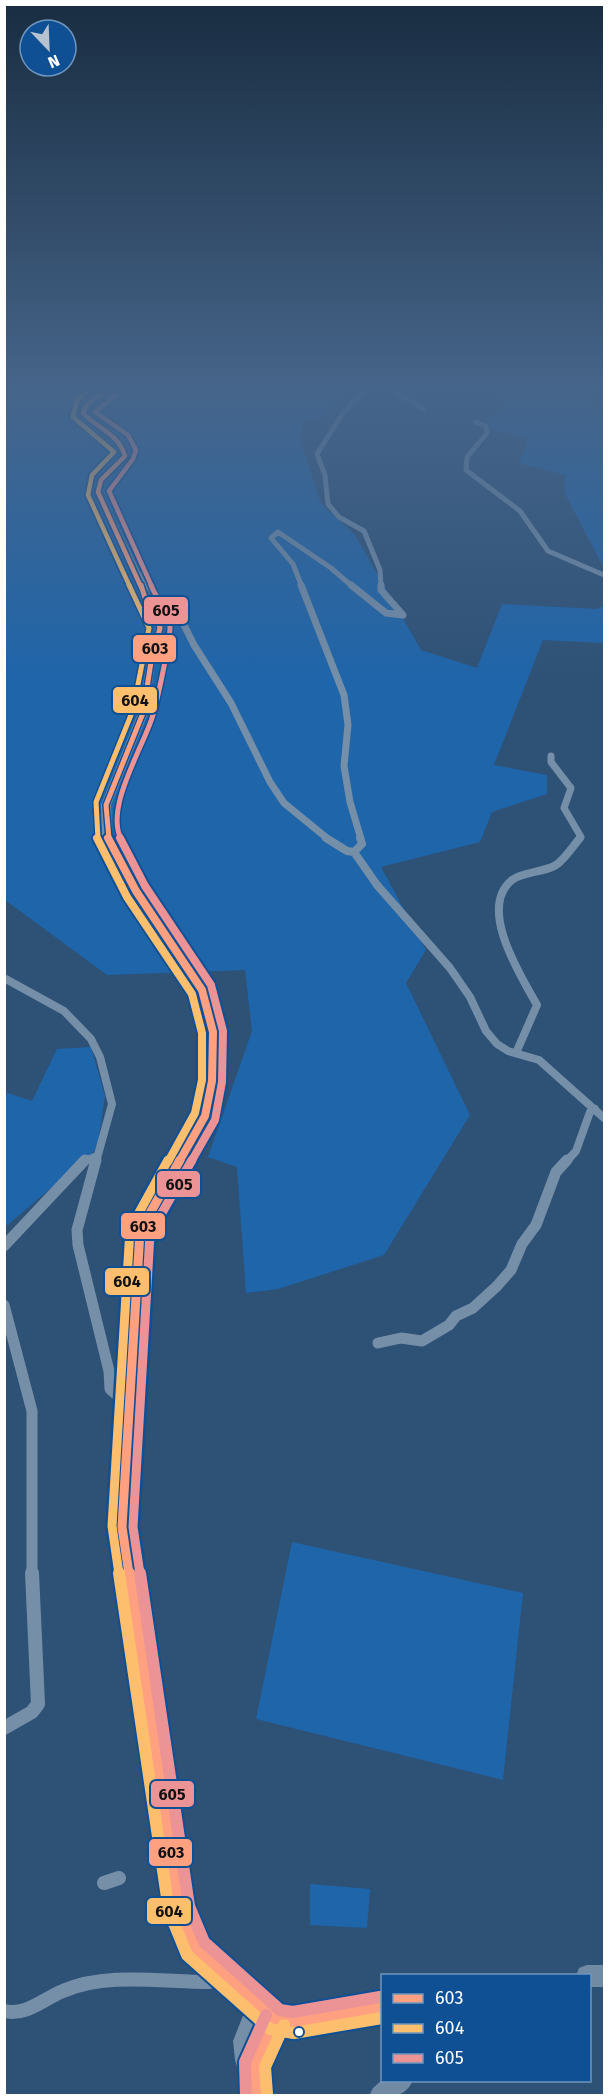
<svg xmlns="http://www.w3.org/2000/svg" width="609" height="2100" font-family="'Fira Sans',sans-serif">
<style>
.green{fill:#1f65aa}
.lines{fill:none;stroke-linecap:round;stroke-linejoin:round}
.minor-far4{stroke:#768fa9;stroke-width:5}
.minor-far3{stroke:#768fa9;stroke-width:7}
.minor-far2{stroke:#768fa9;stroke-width:8}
.minor-far1{stroke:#768fa9;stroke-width:11}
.minor{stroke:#768fa9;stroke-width:14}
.tertiary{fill:#768fa9;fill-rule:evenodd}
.secondary{fill:#728ba5;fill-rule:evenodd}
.bus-1-far4-casing{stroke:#0f5095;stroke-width:8}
.bus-1-far3-casing{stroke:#0f5095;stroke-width:8}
.bus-1-far2-casing{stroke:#0f5095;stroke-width:12}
.bus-1-far1-casing{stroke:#0f5095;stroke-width:14}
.bus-1-casing{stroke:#0f5095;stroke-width:16}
.bus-2-far4-casing{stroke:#0f5095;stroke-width:8}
.bus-2-far3-casing{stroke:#0f5095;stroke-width:8}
.bus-2-far2-casing{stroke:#0f5095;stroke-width:12}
.bus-2-far1-casing{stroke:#0f5095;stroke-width:14}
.bus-2-casing{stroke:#0f5095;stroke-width:16}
.bus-3-far4-casing{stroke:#0f5095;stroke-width:8}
.bus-3-far3-casing{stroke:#0f5095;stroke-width:8}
.bus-3-far2-casing{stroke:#0f5095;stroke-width:12}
.bus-3-far1-casing{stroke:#0f5095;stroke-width:14}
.bus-3-casing{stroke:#0f5095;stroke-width:16}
.bus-1-far4{stroke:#ffa080;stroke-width:4.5}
.bus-1-far3{stroke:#ffa080;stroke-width:5}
.bus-1-far2{stroke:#ffa080;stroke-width:8}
.bus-1-far1{stroke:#ffa080;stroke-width:9}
.bus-1{stroke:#ffa080;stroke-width:12}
.bus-2-far4{stroke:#fdbf6e;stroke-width:4.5}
.bus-2-far3{stroke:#fdbf6e;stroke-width:5}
.bus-2-far2{stroke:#fdbf6e;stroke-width:8}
.bus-2-far1{stroke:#fdbf6e;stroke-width:9}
.bus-2{stroke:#fdbf6e;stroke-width:12}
.bus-3-far4{stroke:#ec9395;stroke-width:4.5}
.bus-3-far3{stroke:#ec9395;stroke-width:5}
.bus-3-far2{stroke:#ec9395;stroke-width:8}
.bus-3-far1{stroke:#ec9395;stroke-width:9}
.bus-3{stroke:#ec9395;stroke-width:12}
.bus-dot{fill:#fff;stroke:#0f5095;stroke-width:2}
.line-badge{stroke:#0f5095;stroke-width:2}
.pale-badge-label{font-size:16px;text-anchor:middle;font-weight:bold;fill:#111}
</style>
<rect width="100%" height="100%" fill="#2e5176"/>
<path class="green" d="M 5,389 L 344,389 L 327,416 L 305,420 L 299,438 L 321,503 L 355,535 L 421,650 L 477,668 L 502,604 L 597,609 L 604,605 L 604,643 L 543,640 L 494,765 L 547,775 L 547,794 L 492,812 L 480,842 L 381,867 L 426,950 L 406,983 L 470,1115 L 384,1255 L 278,1289 L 246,1293 L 237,1167 L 208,1157 L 252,1031 L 245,970 L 107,975 L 5,900 Z
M 512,389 L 557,389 L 563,394 L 588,394 L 604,419 L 604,568 L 564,492 L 565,475 L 519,463 L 528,438 L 490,429 L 485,419 L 502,412 L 500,401 Z
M 91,1047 L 105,1096 L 97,1149 L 5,1227 L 5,1092 L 32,1101 L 57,1049 Z
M 292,1542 L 523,1593 L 503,1780 L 256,1719 Z
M 310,1884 L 370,1889 L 367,1928 L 310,1925 Z"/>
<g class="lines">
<path class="minor-far4" d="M 366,388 L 343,413 L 317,454 L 325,475 L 328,504 L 339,517 L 364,531 L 380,570 L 381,587
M 398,388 L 397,393 L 424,409
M 476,422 L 486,426 L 487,433 L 467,457 L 466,470 L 520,511 L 548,551 L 604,575
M 137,574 L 143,575 L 149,587
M 302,587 L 293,564 L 271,538 L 278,532 L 331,568 L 353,587"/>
<path class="minor-far3" d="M 148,585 L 169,611 L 181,619 L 194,645 L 231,703 L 270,782 L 284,803 L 328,839
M 301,585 L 344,695 L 348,725 L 344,766 L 350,802 L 361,839
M 351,585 L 386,613 L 403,615 L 381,590 L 381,585
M 551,756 L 551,762 L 571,788 L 564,808 L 581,837 L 579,839"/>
<path class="minor-far2" d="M 326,838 L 347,851 L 354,852 L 377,885 L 450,968 L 470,997 L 486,1031 L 497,1044 L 508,1051 L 539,1060 L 604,1118
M 354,852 L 362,844 L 360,838
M 4,978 L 64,1011 L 91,1039 L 100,1057 L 112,1104 L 96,1162
M 516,1053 L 537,1005 C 521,976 477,908 512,880 C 524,871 543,873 556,865 C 565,859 573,846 580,838
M 83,1162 L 97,1156
M 566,1162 L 576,1151 L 590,1112 L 595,1109"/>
<path class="minor-far1" d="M 96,1160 L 77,1230 L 78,1245 L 109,1371 L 110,1389 L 118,1396 L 128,1396
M 4,1246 L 85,1160
M 4,1305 L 32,1411 L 32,1574
M 378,1343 L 401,1338 L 422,1341 L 449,1325 L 456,1316 L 473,1308 L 497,1286 L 511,1270 L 522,1244 L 536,1225 L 556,1172 L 567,1160"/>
<path class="minor" d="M 4,1728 L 32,1712 L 38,1704 L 32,1573
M 104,1883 L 119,1878
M 4,2011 C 27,2016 43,1999 63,1991 C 106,1972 163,1982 209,1982 L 220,1973"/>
<path class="tertiary" d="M 104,388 L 112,388 L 89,407 L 86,413 C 100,430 125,431 128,456 L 104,481 L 102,492 L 141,574 L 149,598 L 160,614 L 164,628 L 155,662 L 148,713 L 111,805 L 112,835 L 141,890 L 208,990 L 219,1032 L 218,1081 L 211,1116 L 196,1148 L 147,1232 L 130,1527 L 189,1909 L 202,1941 L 280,2011 L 293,2013 L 382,1997 L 382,2017 L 293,2033 L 280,2031 C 268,2055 258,2069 267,2096 L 246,2096 L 235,2060 L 233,2041 L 246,2008 L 188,1955 L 169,1909 L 114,1527 L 133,1231 L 199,1116 L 206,1081 L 207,1032 L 196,991 L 131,891 L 102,835 L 101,805 L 138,713 L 147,662 L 156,628 L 152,614 L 141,598 L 133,574 L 94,492 L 99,479 L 122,456 C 119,433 92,430 80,413 L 84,405 Z"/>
<path class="secondary" d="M 587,1965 L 604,1965 L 604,1987 L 590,1987 L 590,1976 L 576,1976 L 579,1968 Z
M 382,2080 L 413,2080 C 405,2100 387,2096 369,2096 L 373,2088 Z"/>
<defs>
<path id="bus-1-far4" d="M 108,388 L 86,406 L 83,413 C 98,429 119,434 125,456 L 101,480 L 98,492 L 141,587"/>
<path id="bus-1-far3" d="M 109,839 L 106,805 L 143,713 L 151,662 L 160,628 L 156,614 L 145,598 L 141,585"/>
<path id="bus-1-far2" d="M 108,838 L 136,891 L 202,990 L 213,1032 L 212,1081 L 205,1116 L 179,1162"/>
<path id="bus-1-far1" d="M 129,1574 L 122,1527 L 140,1231 L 180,1160"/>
<path id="bus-1" d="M 129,1573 L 179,1909 L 195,1948 L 275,2020 L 293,2023 L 382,2007
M 257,2096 L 255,2065 L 275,2020"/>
<path id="bus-2-far4" d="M 91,388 L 77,400 L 73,417 L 114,452 L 92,475 L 88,495 L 130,587"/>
<path id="bus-2-far3" d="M 98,839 L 96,802 L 133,710 L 149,628 L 129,585"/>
<path id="bus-2-far2" d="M 97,838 L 127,897 L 192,994 L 202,1033 L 202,1080 L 195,1113 L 168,1162"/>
<path id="bus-2-far1" d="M 119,1574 L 112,1526 L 130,1229 L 168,1160"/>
<path id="bus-2" d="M 119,1573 L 169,1911 L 187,1955 L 270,2029 L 294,2033 L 382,2018
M 267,2094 L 265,2067 L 284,2025"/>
<path id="bus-3-far4" d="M 115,396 L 95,412 L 128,435 L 136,450 L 133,459 L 109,491 L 152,587"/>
<path id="bus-3-far3" d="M 121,839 C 105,808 142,749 152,718 C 157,702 170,642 170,627 C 170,610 156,600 151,585"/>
<path id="bus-3-far2" d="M 120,838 L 145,886 L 211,985 L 223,1031 L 222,1082 L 215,1120 L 191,1162"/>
<path id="bus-3-far1" d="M 140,1574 L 133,1527 L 150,1234 L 192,1160"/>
<path id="bus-3" d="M 140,1573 L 189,1906 L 204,1942 L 280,2010 L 293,2012 L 380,1997
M 246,2096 L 245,2062 L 266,2015"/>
</defs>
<use href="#bus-1-far4" class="bus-1-far4-casing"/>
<use href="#bus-1-far3" class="bus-1-far3-casing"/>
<use href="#bus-1-far2" class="bus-1-far2-casing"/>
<use href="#bus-1-far1" class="bus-1-far1-casing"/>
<use href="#bus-1" class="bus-1-casing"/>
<use href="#bus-2-far4" class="bus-2-far4-casing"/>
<use href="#bus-2-far3" class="bus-2-far3-casing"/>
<use href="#bus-2-far2" class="bus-2-far2-casing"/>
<use href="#bus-2-far1" class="bus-2-far1-casing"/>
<use href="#bus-2" class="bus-2-casing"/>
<use href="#bus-3-far4" class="bus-3-far4-casing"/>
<use href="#bus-3-far3" class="bus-3-far3-casing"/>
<use href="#bus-3-far2" class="bus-3-far2-casing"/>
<use href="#bus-3-far1" class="bus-3-far1-casing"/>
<use href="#bus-3" class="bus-3-casing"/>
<use href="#bus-1-far4" class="bus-1-far4"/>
<use href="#bus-1-far3" class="bus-1-far3"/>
<use href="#bus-1-far2" class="bus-1-far2"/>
<use href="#bus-1-far1" class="bus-1-far1"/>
<use href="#bus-1" class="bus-1"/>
<use href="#bus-2-far4" class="bus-2-far4"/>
<use href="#bus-2-far3" class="bus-2-far3"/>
<use href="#bus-2-far2" class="bus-2-far2"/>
<use href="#bus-2-far1" class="bus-2-far1"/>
<use href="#bus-2" class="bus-2"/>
<use href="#bus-3-far4" class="bus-3-far4"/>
<use href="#bus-3-far3" class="bus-3-far3"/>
<use href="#bus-3-far2" class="bus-3-far2"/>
<use href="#bus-3-far1" class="bus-3-far1"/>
<use href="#bus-3" class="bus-3"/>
</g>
<linearGradient id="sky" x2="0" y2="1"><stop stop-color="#192d41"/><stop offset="0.57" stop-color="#46658a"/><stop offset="1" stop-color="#46658a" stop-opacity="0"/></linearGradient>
<rect width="609" height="682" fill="url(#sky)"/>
<circle class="bus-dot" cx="299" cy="2032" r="5"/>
<g class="line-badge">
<rect x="143" y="596" width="46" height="29" rx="6" fill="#ec9395"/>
<rect x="132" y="634" width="45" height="29" rx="6" fill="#ffa080"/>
<rect x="112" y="686" width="46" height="28" rx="6" fill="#fdbf6e"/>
<rect x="156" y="1170" width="45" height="28" rx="6" fill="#ec9395"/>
<rect x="120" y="1212" width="46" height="28" rx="6" fill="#ffa080"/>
<rect x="104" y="1267" width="46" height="29" rx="6" fill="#fdbf6e"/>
<rect x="150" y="1780" width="45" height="28" rx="6" fill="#ec9395"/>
<rect x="148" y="1838" width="45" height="29" rx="6" fill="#ffa080"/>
<rect x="146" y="1897" width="46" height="28" rx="6" fill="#fdbf6e"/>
</g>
<g class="pale-badge-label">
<text x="166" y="616">605</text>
<text x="155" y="654">603</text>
<text x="135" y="706">604</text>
<text x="179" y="1190">605</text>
<text x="143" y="1232">603</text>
<text x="127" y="1287">604</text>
<text x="172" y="1800">605</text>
<text x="171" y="1858">603</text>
<text x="169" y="1917">604</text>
</g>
<rect width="609" height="2100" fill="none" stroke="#ffffff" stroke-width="12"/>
<rect x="381" y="1974" width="210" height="108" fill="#0f5095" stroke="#6f96bf" stroke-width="1.5"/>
<rect x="393" y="1994" width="30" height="9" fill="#ffa080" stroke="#6f96bf" stroke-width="1.5"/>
<text x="435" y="2004" font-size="18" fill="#ffffff">603</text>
<rect x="393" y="2024" width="30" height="9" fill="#fdbf6e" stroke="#6f96bf" stroke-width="1.5"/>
<text x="435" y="2034" font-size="18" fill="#ffffff">604</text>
<rect x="393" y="2054" width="30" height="9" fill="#ec9395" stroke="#6f96bf" stroke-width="1.5"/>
<text x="435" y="2064" font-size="18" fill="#ffffff">605</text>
<g transform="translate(48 48) rotate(157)"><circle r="28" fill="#0f5095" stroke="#6f96bf" stroke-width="1.5"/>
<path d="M0-4.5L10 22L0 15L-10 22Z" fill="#b6c2cf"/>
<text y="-9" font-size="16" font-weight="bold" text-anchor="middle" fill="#ffffff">N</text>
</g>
</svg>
